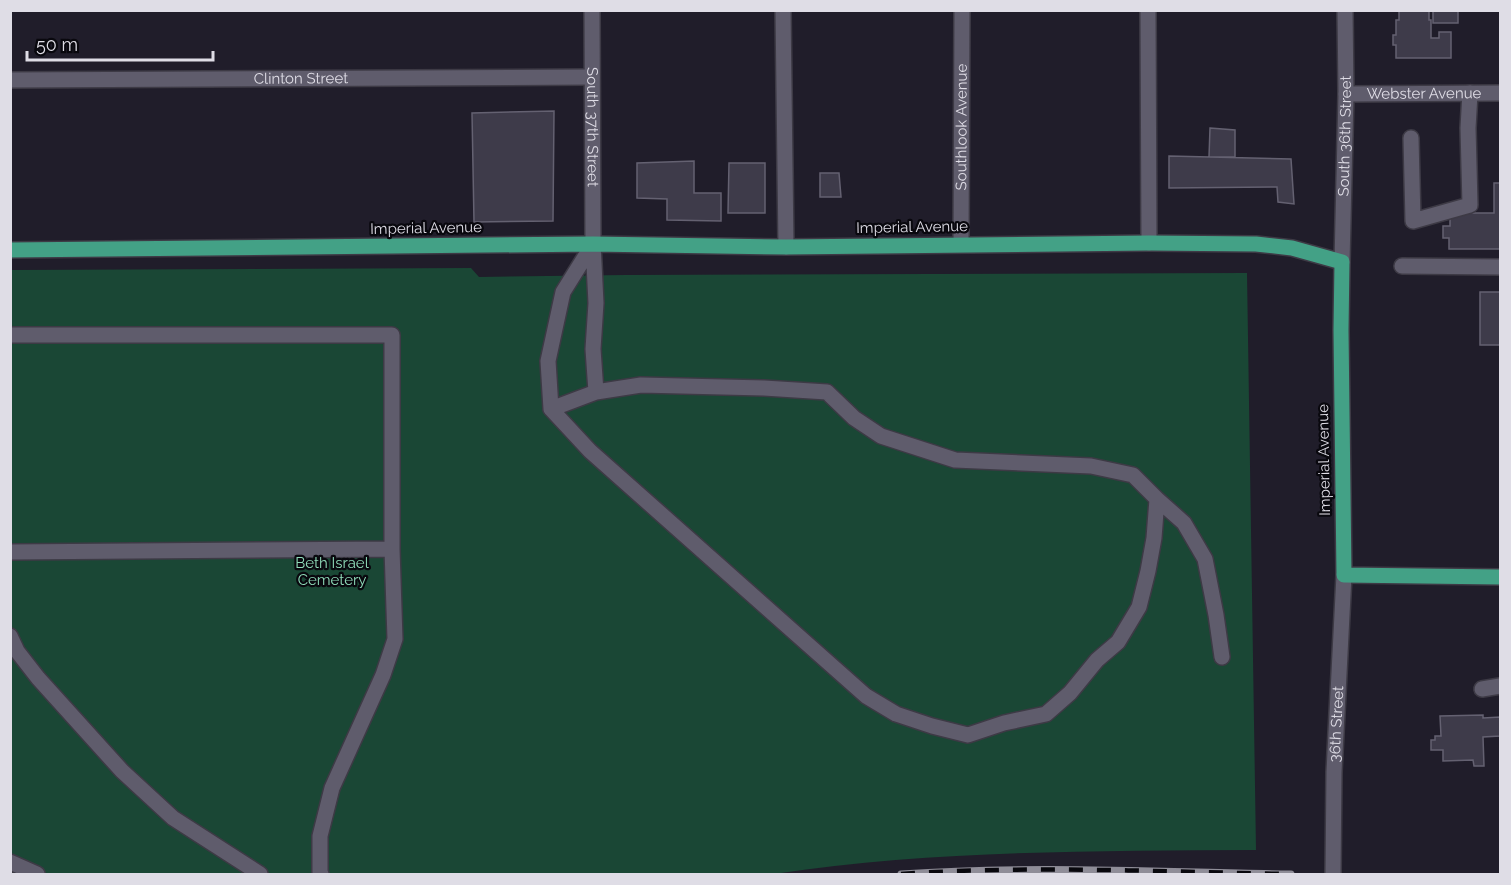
<svg xmlns="http://www.w3.org/2000/svg" width="1511" height="885" font-family="Raleway,sans-serif">
<style>
.green{fill:#1a4735}
.building{fill:#3e3b4a;stroke:#646171;stroke-width:1.5}
.lines{fill:none;stroke-linecap:round;stroke-linejoin:round}
.service-casing{stroke:#3d3a45;stroke-width:18}
.minor-casing{stroke:#3d3a45;stroke-width:18}
.secondary-casing{stroke:#3d3a45;stroke-width:18}
.primary-casing{stroke:#3d3a45;stroke-width:18}
.service{stroke:#5f5c6c;stroke-width:15}
.minor{stroke:#5f5c6c;stroke-width:15}
.secondary{stroke:#5f5c6c;stroke-width:15}
.primary{stroke:#43a186;stroke-width:15}
.rail-casing{stroke:#8f8d98;stroke-width:7}
.rail{stroke:#09080e;stroke-width:4.5;stroke-dasharray:14;stroke-linecap:butt}
.labels{text-anchor:middle;stroke-width:4.5;stroke-linejoin:round;paint-order:stroke}
.street-label{font-size:15px;fill:#dfdde6;stroke:#09080e}
.park-label{font-size:15px;fill:#90ddba;stroke:#09080e}
</style>
<rect width="100%" height="100%" fill="#201d2a"/>
<path class="green" d="M 471,268 L 479,277 L 626,275 L 1247,273 L 1256,850 C 1095,851 933,850 774,874 L 11,874 L 10,270 Z"/>
<path class="building" d="M 1399,10 L 1429,10 L 1429,20 L 1431,20 L 1431,38 L 1439,38 L 1439,32 L 1451,32 L 1451,58 L 1396,58 L 1396,45 L 1393,45 L 1393,35 L 1396,35 L 1396,20 L 1399,20 Z
M 1433,10 L 1458,10 L 1458,23 L 1433,23 Z
M 554,111 L 553,221 L 474,222 L 472,113 Z
M 1210,128 L 1235,130 L 1235,157 L 1209,157 Z
M 1169,156 L 1291,159 L 1294,204 L 1278,202 L 1277,187 L 1169,188 Z
M 694,161 L 694,193 L 721,193 L 721,221 L 667,220 L 667,199 L 637,198 L 637,163 Z
M 729,163 L 765,163 L 765,213 L 728,213 Z
M 820,173 L 839,173 L 841,197 L 820,197 Z
M 1494,183 L 1500,183 L 1500,249 L 1449,249 L 1449,238 L 1443,238 L 1443,226 L 1450,226 L 1450,213 L 1494,213 Z
M 1480,292 L 1500,292 L 1500,345 L 1480,345 Z
M 1483,715 L 1483,718 L 1500,717 L 1500,736 L 1483,737 L 1484,766 L 1474,766 L 1473,760 L 1443,761 L 1443,750 L 1431,750 L 1431,740 L 1435,740 L 1435,736 L 1441,736 L 1440,716 Z"/>
<g class="lines">
<defs>
<path id="service" d="M 783,10 L 786,247
M 1148,10 L 1149,243
M 1411,138 L 1413,221 L 1470,205 L 1468,128 L 1470,93
M 593,244 L 596,303 L 593,349 L 596,392
M 10,335 L 392,335 L 392,549 L 395,639 L 383,675 L 332,788 L 320,836 L 320,872 L 321,874
M 551,409 L 596,392 L 641,385 L 764,388 L 827,392 L 854,418 L 881,436 L 955,460 L 1091,466 L 1133,475 L 1157,499 L 1154,538 L 1148,571 L 1139,607 L 1118,642 L 1097,660 L 1070,693 L 1046,714 L 1004,723 L 968,735 L 932,726 L 896,714 L 866,696 L 590,451 L 551,409 L 548,361 L 563,292 L 593,244
M 1157,499 L 1184,523 L 1205,559 L 1216,615 L 1222,657
M 10,552 L 392,549
M 10,636 L 17,651 L 38,678 L 122,771 L 173,818 L 260,874
M 10,862 L 37,874"/>
<g id="minor">
<path id="s1" d="M 592,10 L 593,244"/>
<path id="s2" d="M 10,80 L 592,77"/>
<path id="s3" d="M 1346,94 L 1500,93"/>
<path id="s4" d="M 961,244 L 962,10"/>
<path d="M 1402,266 L 1500,267"/>
<path d="M 1482,689 L 1500,686"/>
</g>
<g id="secondary">
<path id="s5" d="M 1342,262 L 1346,94 L 1345,10"/>
<path id="s6" d="M 1333,874 L 1334,772 L 1344,575"/>
</g>
<path id="primary" d="M 10,250 L 593,244 L 786,247 L 1149,243 L 1256,244 L 1292,248 L 1342,262 L 1341,330 L 1344,575 L 1500,577"/>
</defs>
<use href="#service" class="service-casing"/>
<use href="#minor" class="minor-casing"/>
<use href="#secondary" class="secondary-casing"/>
<use href="#primary" class="primary-casing"/>
<use href="#service" class="service"/>
<use href="#minor" class="minor"/>
<use href="#secondary" class="secondary"/>
<use href="#primary" class="primary"/>
<defs>
<path id="rail" d="M 901,874 C 1031,865 1161,872 1291,874"/>
</defs>
<use href="#rail" class="rail-casing"/>
<use href="#rail" class="rail"/>
</g>
<g class="labels">
<g class="street-label">
<text dy="5" stroke="none"><textPath href="#s2" startOffset="291">Clinton Street</textPath></text>
<text dy="5" stroke="none"><textPath href="#s3" startOffset="78">Webster Avenue</textPath></text>
<text dy="5" stroke="none"><textPath href="#s1" startOffset="117">South 37th Street</textPath></text>
<text dy="5" stroke="none"><textPath href="#s4" startOffset="117">Southlook Avenue</textPath></text>
<text dy="5" stroke="none"><textPath href="#s5" startOffset="126">South 36th Street</textPath></text>
<text transform="translate(912 227) rotate(-1)" y="5">Imperial Avenue</text>
<text transform="translate(426 228) rotate(-1)" y="5">Imperial Avenue</text>
<text transform="translate(1324 460) rotate(-91)" y="5">Imperial Avenue</text>
<text dy="5" stroke="none"><textPath href="#s6" startOffset="150">36th Street</textPath></text>
</g>
<g class="park-label">
<text x="332" y="568">Beth Israel<tspan x="332" dy="17">Cemetery</tspan></text>
</g>
</g>
<rect width="1511" height="885" fill="none" stroke="#dfdde6" stroke-width="24"/>
<path d="M27 51v9h186v-9" fill="none" stroke="#dfdde6" stroke-width="3"/>
<text x="36" y="51" font-size="18" fill="#dfdde6" stroke="#09080e" stroke-width="4.5" paint-order="stroke">50 m</text>
</svg>
